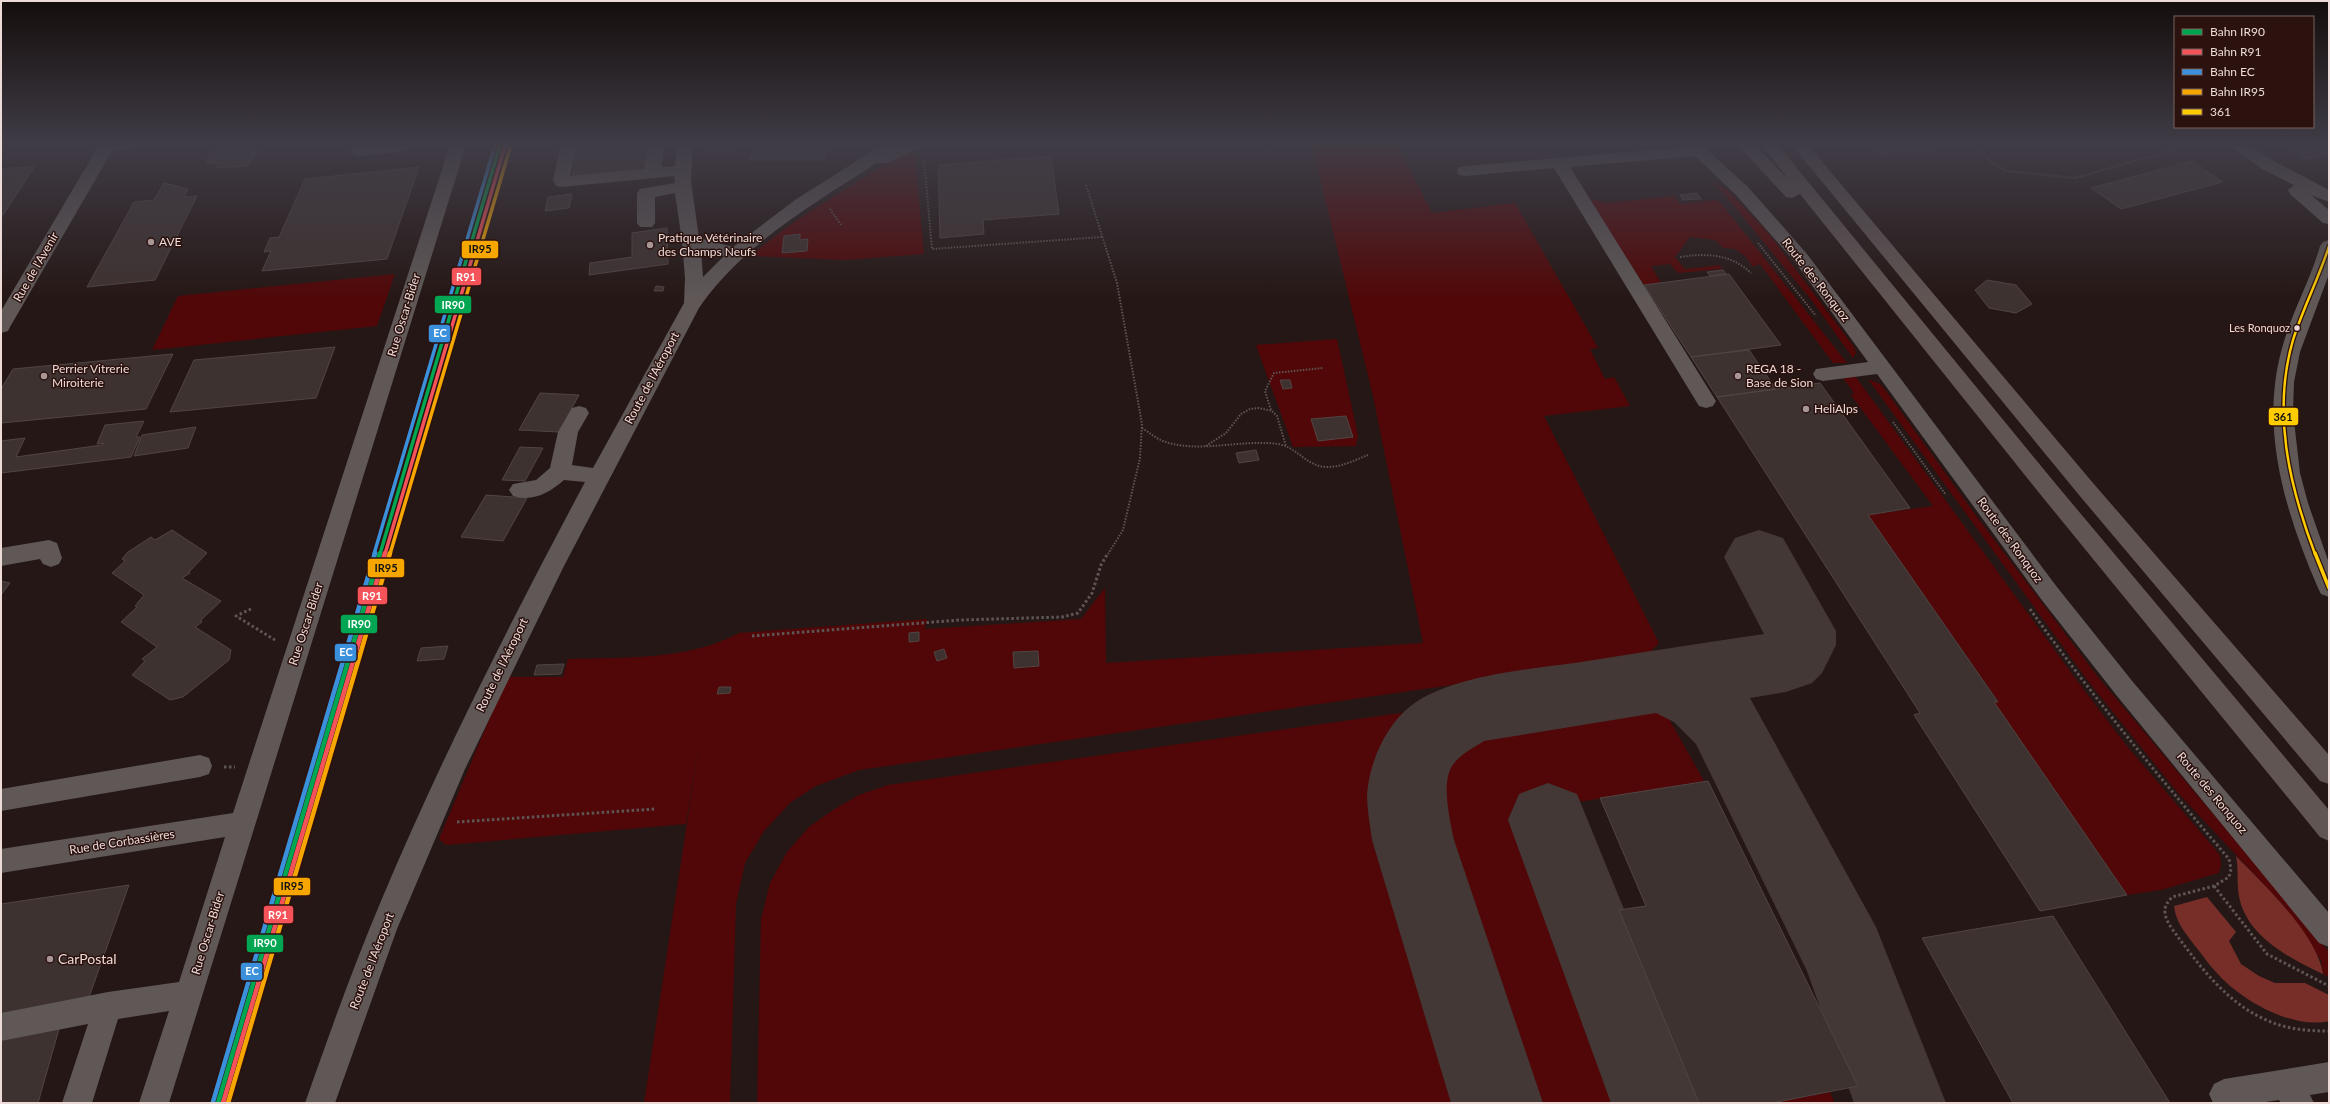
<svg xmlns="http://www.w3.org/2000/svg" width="2330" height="1104" font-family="Lato,sans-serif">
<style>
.green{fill:#510707}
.forest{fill:#772e28}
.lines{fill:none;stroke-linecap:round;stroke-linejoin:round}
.taxiway{fill:#433836;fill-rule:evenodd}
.building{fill:#3e3230;stroke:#514544}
.path-far1{stroke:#5d5655;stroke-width:2;stroke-dasharray:1.5 1.5;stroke-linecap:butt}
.path{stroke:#5d5655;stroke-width:3;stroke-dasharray:2.5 2.5;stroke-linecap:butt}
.minor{fill:#5f5857;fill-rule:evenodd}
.highway{fill:#605553;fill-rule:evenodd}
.bus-1-far1-casing{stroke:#2b120f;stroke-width:5}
.bus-1-casing{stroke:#2b120f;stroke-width:6}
.bus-1-far1{stroke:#fc0;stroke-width:2.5}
.bus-1{stroke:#fc0;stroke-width:3.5}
.rail-1-far1-casing{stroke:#2b120f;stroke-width:6}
.rail-1-casing{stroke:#2b120f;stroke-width:8}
.rail-2-far1-casing{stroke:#2b120f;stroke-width:6}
.rail-2-casing{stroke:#2b120f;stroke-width:8}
.rail-3-far1-casing{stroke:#2b120f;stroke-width:6}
.rail-3-casing{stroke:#2b120f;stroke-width:8}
.rail-4-far1-casing{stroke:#2b120f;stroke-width:6}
.rail-4-casing{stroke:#2b120f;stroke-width:8}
.rail-1-far1{stroke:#00a651;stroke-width:3.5}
.rail-1{stroke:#00a651;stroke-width:4.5}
.rail-2-far1{stroke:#f5535a;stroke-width:3.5}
.rail-2{stroke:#f5535a;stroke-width:4.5}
.rail-3-far1{stroke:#3a90db;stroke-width:3.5}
.rail-3{stroke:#3a90db;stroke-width:4.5}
.rail-4-far1{stroke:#f7a600;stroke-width:3.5}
.rail-4{stroke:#f7a600;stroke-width:4.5}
.poi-dot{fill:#a79694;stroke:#2b120f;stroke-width:1.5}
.bus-dot{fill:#eddbd8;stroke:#2b120f;stroke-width:1.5}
.labels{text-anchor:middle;stroke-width:3;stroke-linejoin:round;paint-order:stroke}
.bus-label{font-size:11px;fill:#eddbd8;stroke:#2b120f;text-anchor:end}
.poi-label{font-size:12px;fill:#eddbd8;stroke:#2b120f;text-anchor:start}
.street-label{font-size:12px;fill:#eddbd8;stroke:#2b120f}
.near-poi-label{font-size:14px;fill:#eddbd8;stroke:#2b120f;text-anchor:start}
.line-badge{stroke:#2b120f;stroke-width:1.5}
.badge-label{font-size:11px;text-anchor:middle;font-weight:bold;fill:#fff}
.pale-badge-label{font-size:11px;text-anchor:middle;font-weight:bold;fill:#111}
</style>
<rect width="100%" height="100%" fill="#251715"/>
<path class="green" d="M 1312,145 L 1397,145 L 1432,213 L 1515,203 L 1598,348 L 1590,349 L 1605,379 L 1614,377 L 1630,406 L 1544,416 L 1659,643 L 1650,652 L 1452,685 L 859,770 L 816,786 L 791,802 L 764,831 L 745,863 L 736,904 L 730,1103 L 644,1103 L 700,738 L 686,824 L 446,845 L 439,839 L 507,677 L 563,677 L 568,659 C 625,657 687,661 739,633 L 927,619 L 925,629 L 1081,619 L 1105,588 L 1106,663 L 1423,643 L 1373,396 Z
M 915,155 L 924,254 L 845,260 L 751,256 C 779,231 809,212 841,192 C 864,177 888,160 915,155 Z
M 1712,182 L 1727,189 L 1769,234 L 1854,347 L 1856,353 L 1853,358 L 1813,302 L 1724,194 Z
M 1674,196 L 1680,204 L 1716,200 L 1720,202 L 1847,363 L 1833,363 L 1760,264 L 1753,267 L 1745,256 L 1735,249 L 1723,248 L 1715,240 L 1690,237 L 1675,257 L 1685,269 L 1720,265 L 1722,269 L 1678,273 L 1670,264 L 1651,266 L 1661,283 L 1644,285 L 1588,198 L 1606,203 Z
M 395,274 L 377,326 L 152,350 L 178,296 Z
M 1337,339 L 1358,435 L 1356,446 L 1293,447 L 1256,345 Z
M 1855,376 L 2075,678 L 2126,745 L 2220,855 L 2221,865 L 2219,873 L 2161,890 L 2127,895 L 1994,702 L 1998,701 L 1868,515 L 1933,506 L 1851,395 L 1854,393 L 1843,378 Z
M 1868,379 L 1880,384 L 1886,391 L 1977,517 L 2098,677 L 2329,952 L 2329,977 L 2323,974 L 2321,960 L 2283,905 L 2178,793 L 2088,681 Z
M 1664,710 L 1704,781 L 1525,811 L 1634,1103 L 1523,1103 L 1434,831 C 1434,785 1440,761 1482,739 Z
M 1408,712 C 1385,737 1373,756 1375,791 L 1472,1103 L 757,1103 L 761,919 L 770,883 L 787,852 L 809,827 L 833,810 L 859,795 L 888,785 Z
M 1830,1092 L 1834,1102 L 1772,1103 Z"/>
<path class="forest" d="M 2236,856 C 2264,885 2317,934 2323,974 C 2291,959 2250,938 2240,901 C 2236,886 2239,870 2236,856 Z
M 2207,897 L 2236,932 L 2229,941 L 2241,964 L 2259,976 L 2275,983 L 2305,983 L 2329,995 L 2329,1021 C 2292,1030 2239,999 2216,972 C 2208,964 2202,954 2195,946 C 2185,932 2176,923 2174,906 Z"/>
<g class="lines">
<path class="taxiway" d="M 1759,530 L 1783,538 L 1836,631 L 1836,645 L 1822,673 L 1812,683 L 1786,692 L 1750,698 L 1876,927 L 1946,1103 L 1854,1103 L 1807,971 L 1696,744 L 1674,722 L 1656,713 L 1484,741 C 1473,748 1459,755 1452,766 C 1441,783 1450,821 1454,840 L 1543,1103 L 1451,1103 L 1372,840 C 1370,825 1367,810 1367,795 C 1369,763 1386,724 1412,705 C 1452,675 1532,669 1581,662 C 1642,652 1703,643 1764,634 L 1724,557 L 1735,538 Z
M 1548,783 L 1577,794 L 1703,1103 L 1611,1103 L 1508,820 L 1519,794 Z"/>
</g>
<path class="building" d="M 578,145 L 648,145 L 645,169 L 572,176 Z
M 707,145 L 737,145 L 736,150 L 705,152 Z
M 1462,145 L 1491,145 L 1463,148 Z
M 1556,145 L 1589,145 L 1558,148 Z
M 1867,145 L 1928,145 L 1933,150 L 1876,155 Z
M 2283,145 L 2329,145 L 2329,153 L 2305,159 Z
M 754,146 L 828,147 L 824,160 L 749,160 Z
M 259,148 L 248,166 L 216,168 L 219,163 L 205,164 L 213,151 Z
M 1051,156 L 1059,214 L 983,220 L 984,234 L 940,238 L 938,165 Z
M 2192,161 L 2223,182 L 2121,209 L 2091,188 Z
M 35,166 L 3,215 L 1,215 L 1,169 Z
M 419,167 L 387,259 L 262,271 L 271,251 L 264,252 L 270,238 L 279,237 L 305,179 Z
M 164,183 L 188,189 L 184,197 L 197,196 L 155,280 L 87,287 L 134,202 L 154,200 Z
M 1697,193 L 1701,199 L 1683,200 L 1680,195 Z
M 572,194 L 569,208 L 545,211 L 548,197 Z
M 667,228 L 668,264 L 589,275 L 590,263 L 632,257 L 632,233 Z
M 800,234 L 800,240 L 808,239 L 807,251 L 782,253 L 784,236 Z
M 1723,270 L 1726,274 L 1710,276 L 1707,272 Z
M 1729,274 L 1781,345 L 1691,357 L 1644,285 Z
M 1987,280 L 2016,285 L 2032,304 L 2016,313 L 1989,308 L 1975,290 Z
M 656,286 L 664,287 L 663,291 L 654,291 Z
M 335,347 L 316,398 L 170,412 L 194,360 Z
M 1749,350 L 1776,389 L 1717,397 L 1691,357 Z
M 173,354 L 146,409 L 1,423 L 1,389 L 13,369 Z
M 1280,380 L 1290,380 L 1292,388 L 1283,389 Z
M 1820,383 L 1910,508 L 1868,515 L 1998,702 L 1994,702 L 2127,895 L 2040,911 L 1914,715 L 1920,713 L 1717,397 Z
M 540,393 L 579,395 L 559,432 L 519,430 Z
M 1346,416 L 1353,437 L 1318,441 L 1311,419 Z
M 144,421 L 136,437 L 140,437 L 131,457 L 1,473 L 1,441 L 25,438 L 16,457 L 102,445 L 104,443 L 97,444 L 105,425 Z
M 196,427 L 188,448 L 134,456 L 142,435 Z
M 520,447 L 543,448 L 525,481 L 502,480 Z
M 1256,450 L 1259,460 L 1239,463 L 1236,453 Z
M 486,495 L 527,498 L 503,541 L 461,537 Z
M 172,530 L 207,553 L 189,572 L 190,573 L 182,578 L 221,601 L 201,620 L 202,622 L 195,627 L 231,650 L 229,660 L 183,697 L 170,700 L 132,675 L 145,661 L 142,659 L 157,647 L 121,622 L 137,607 L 135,606 L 144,595 L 112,573 L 125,561 L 122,559 L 128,552 L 151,537 L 155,540 Z
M 1,581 L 10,583 L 1,595 Z
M 919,632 L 919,641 L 909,642 L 909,633 Z
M 448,646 L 444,659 L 417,661 L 421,648 Z
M 944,649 L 947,658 L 937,661 L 934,652 Z
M 1038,651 L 1039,666 L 1014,668 L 1013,652 Z
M 564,664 L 561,674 L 534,675 L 537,665 Z
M 719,687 L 731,687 L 730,693 L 717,694 Z
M 1708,781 L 1858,1086 L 1772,1103 L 1699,1103 L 1619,910 L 1646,906 L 1600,798 Z
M 129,885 L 88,1000 L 1,1014 L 1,904 Z
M 2053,916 L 2170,1103 L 2013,1103 L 1922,938 Z
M 61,1022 L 38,1103 L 1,1103 L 1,1036 Z"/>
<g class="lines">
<path class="path-far1" d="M 1972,145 L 1993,164 L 2006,171 L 2075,178 L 2191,145
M 924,160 L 932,249 L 1102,237
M 1086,185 L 1117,283 L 1142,424 L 1140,458 L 1123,530 L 1108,554
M 830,209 L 841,225
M 1758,243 L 1816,316
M 1680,257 C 1707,253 1731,254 1751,273
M 1271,410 L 1265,391 L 1274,373 L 1323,368
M 1893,422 L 1946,495
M 1142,428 C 1149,432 1155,438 1163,441 C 1197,454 1241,439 1278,444 C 1297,447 1307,467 1327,467 C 1342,467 1355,460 1368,455
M 1206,446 L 1226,433 L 1241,414 L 1250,409 L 1259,408 L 1272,411 L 1277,416 L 1286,446"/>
<path class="path" d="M 251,609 L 236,616 L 275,640
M 2030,609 C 2092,696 2160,778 2229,859 L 2231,869 L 2229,877 L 2214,886 L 2172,897 C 2168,902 2164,906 2165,913 C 2166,922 2173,930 2178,937 C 2201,968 2227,1002 2264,1019 C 2285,1029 2305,1031 2329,1031
M 752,636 L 960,620 L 1062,617 L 1078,613 L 1092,593 L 1101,565 L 1108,553
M 224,767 L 235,767
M 457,822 L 655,809
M 2214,886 L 2267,954 L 2329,986"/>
<path class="minor" d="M 99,145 L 135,145 L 133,148 L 112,151 L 10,327 L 8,331 L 1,333 L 1,311 Z
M 353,145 L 407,145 L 408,147 L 406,150 L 400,152 L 358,156 L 352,154 L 350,151 Z
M 450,145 L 466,145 L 169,1103 L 139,1103 L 169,1011 L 118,1019 L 92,1103 L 62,1103 L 88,1024 L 1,1041 L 1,1013 L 108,992 L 179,982 L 225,837 L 1,873 L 1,849 L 233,813 Z
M 561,145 L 577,145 L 570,176 L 645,169 L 648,145 L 664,145 L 662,167 L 675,166 L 677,145 L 693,145 L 691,181 L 699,238 L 733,247 L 795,200 L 882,145 L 920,145 L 918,148 L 888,163 L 877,163 C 813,204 743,244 699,308 L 564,566 L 465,769 L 397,929 L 335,1103 L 305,1103 C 329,1035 353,967 381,901 C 441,758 512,619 585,482 L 564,480 C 549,493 533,502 513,496 L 509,490 L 513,484 L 536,480 L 550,468 L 558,432 L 572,408 L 579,406 L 586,408 L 589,413 L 578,432 L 572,465 L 593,468 L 684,303 L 685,278 L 682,241 L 675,193 L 655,197 L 655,223 L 652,227 L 640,227 L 637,223 L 637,193 L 640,189 L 675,183 L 674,176 L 562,187 L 556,186 L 553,180 ZM 701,249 L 724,256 L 703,277 Z
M 1685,145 L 1702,145 L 1748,187 L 1807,254 L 2057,587 L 2133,682 L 2329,913 L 2329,947 L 2319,943 L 2117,696 L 2041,599 L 1877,374 L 1823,381 L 1816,379 L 1813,374 L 1816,369 L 1868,362 L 1795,262 L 1736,195 L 1695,156 L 1570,167 L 1716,401 L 1713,406 L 1706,408 L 1699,406 L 1554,168 L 1465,176 L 1459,175 L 1457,171 L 1459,167 L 1465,166 L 1686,147 Z
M 2229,145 L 2248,145 L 2274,161 L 2329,190 L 2329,202 L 2311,195 L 2329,210 L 2329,224 L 2323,223 L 2290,194 L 2288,190 L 2294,185 L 2262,169 Z
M 2329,240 L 2329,274 L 2300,352 L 2294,382 L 2293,412 L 2300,473 L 2308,503 L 2329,563 L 2329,597 L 2321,594 L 2318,588 C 2286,514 2260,432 2281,352 C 2290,315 2310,282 2320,246 L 2323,242 Z
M 49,540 L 57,543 L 62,558 L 59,564 L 51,567 L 43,564 L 40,559 L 1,566 L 1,548 Z
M 200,755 L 209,758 L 212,766 L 209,774 L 200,777 L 1,811 L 1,789 Z
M 2329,1062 L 2329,1092 L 2310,1095 L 2314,1103 L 2281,1103 L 2279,1100 L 2259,1103 L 2213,1103 L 2209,1094 L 2214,1084 L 2224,1079 Z"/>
<path class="highway" d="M 1738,145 L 1755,145 L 1789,180 L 1762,145 L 1778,145 L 2055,483 L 2329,810 L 2329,841 L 2320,837 L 2040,494 L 1800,194 L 1792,198 L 1786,197 Z
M 1792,145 L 1808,145 L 2093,483 L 2329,755 L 2329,784 L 2320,781 L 2079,495 Z"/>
<defs>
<path id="bus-1-far1" d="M 2315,554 C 2289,485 2272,412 2293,340 C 2303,308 2319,278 2329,246"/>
<path id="bus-1" d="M 2315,553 L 2329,588"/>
</defs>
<use href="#bus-1-far1" class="bus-1-far1-casing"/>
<use href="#bus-1" class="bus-1-casing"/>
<use href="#bus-1-far1" class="bus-1-far1"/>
<use href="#bus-1" class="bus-1"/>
<defs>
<path id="rail-1-far1" d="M 380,554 L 500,145"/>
<path id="rail-1" d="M 218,1103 L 380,553"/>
<path id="rail-2-far1" d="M 385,554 L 505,146"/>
<path id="rail-2" d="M 223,1103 L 385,553"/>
<path id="rail-3-far1" d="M 374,554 L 495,145"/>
<path id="rail-3" d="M 213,1102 L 375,553"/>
<path id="rail-4-far1" d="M 390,554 L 510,148"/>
<path id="rail-4" d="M 228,1103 L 390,553"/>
</defs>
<use href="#rail-1-far1" class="rail-1-far1-casing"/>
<use href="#rail-1" class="rail-1-casing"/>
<use href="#rail-2-far1" class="rail-2-far1-casing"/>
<use href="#rail-2" class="rail-2-casing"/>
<use href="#rail-3-far1" class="rail-3-far1-casing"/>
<use href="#rail-3" class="rail-3-casing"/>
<use href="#rail-4-far1" class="rail-4-far1-casing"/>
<use href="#rail-4" class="rail-4-casing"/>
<use href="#rail-1-far1" class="rail-1-far1"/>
<use href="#rail-1" class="rail-1"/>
<use href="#rail-2-far1" class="rail-2-far1"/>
<use href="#rail-2" class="rail-2"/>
<use href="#rail-3-far1" class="rail-3-far1"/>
<use href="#rail-3" class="rail-3"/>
<use href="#rail-4-far1" class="rail-4-far1"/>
<use href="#rail-4" class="rail-4"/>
</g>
<linearGradient id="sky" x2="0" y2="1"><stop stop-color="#140d0c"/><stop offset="0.48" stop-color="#403c46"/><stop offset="1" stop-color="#403c46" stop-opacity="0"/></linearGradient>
<rect width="2330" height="299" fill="url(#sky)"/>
<g class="poi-dot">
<circle cx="151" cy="242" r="4"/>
<circle cx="650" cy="245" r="4"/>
<circle cx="44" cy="376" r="4"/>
<circle cx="1738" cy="376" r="4"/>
<circle cx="1806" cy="409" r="4"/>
<circle cx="50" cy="959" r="4"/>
</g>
<circle class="bus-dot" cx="2297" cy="328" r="3.5"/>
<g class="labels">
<g class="bus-label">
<text x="2290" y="332">Les Ronquoz</text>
</g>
<g class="poi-label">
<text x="658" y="242">Pratique Vétérinaire<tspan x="658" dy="14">des Champs Neufs</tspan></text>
<text x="159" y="246">AVE</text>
<text x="52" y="373">Perrier Vitrerie<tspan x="52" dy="14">Miroiterie</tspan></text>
<text x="1746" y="373">REGA 18 -<tspan x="1746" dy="14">Base de Sion</tspan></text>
<text x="1814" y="413">HeliAlps</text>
</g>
<g class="street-label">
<text transform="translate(36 267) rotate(-60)" y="4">Rue de l'Avenir</text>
<text transform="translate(1816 280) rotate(52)" y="4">Route des Ronquoz</text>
<text transform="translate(404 315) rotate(-73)" y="4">Rue Oscar-Bider</text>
<text transform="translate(652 378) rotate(-62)" y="4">Route de l'Aéroport</text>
<text transform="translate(2010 540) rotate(54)" y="4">Route des Ronquoz</text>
<text transform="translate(306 624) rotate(-72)" y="4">Rue Oscar-Bider</text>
<text transform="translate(502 665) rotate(-64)" y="4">Route de l'Aéroport</text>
<text transform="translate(2212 793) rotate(50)" y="4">Route des Ronquoz</text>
<text transform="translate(122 842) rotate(-9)" y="4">Rue de Corbassières</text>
<text transform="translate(208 933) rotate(-73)" y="4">Rue Oscar-Bider</text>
<text transform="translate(372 961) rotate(-69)" y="4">Route de l'Aéroport</text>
</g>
<g class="near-poi-label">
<text x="58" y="964">CarPostal</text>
</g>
</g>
<g class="line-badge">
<rect x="461" y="240" width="38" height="19" rx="4" fill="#f7a600"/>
<rect x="451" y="267" width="31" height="19" rx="4" fill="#f5535a"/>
<rect x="434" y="295" width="38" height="19" rx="4" fill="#00a651"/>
<rect x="428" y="324" width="23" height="19" rx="4" fill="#3a90db"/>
<rect x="2268" y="407" width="31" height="19" rx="4" fill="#fc0"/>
<rect x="367" y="558" width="38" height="20" rx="4" fill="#f7a600"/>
<rect x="357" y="586" width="31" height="19" rx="4" fill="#f5535a"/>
<rect x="340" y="614" width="38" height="20" rx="4" fill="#00a651"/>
<rect x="334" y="643" width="23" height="19" rx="4" fill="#3a90db"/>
<rect x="273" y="877" width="38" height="19" rx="4" fill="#f7a600"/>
<rect x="263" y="905" width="31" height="19" rx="4" fill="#f5535a"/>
<rect x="246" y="934" width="38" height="19" rx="4" fill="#00a651"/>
<rect x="240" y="962" width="23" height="19" rx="4" fill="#3a90db"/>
</g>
<g class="badge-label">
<text x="466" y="281">R91</text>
<text x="453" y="309">IR90</text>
<text x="440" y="337">EC</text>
<text x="372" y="600">R91</text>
<text x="359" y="628">IR90</text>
<text x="346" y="656">EC</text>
<text x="278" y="919">R91</text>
<text x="265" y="947">IR90</text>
<text x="252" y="975">EC</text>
</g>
<g class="pale-badge-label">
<text x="480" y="253">IR95</text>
<text x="2283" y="421">361</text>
<text x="386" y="572">IR95</text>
<text x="292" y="890">IR95</text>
</g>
<rect width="2330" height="1104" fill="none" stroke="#eddbd8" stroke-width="4"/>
<rect x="2174" y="16" width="140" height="112" fill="#2b120f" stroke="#79625f"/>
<rect x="2182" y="29" width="20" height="6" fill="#00a651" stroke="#79625f"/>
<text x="2210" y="36" font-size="12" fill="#eddbd8">Bahn IR90</text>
<rect x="2182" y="49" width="20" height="6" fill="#f5535a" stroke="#79625f"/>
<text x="2210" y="56" font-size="12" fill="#eddbd8">Bahn R91</text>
<rect x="2182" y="69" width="20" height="6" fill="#3a90db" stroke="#79625f"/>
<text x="2210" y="76" font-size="12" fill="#eddbd8">Bahn EC</text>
<rect x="2182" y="89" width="20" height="6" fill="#f7a600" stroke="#79625f"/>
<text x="2210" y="96" font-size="12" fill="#eddbd8">Bahn IR95</text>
<rect x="2182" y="109" width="20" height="6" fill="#ffcc00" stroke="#79625f"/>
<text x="2210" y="116" font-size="12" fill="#eddbd8">361</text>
</svg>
